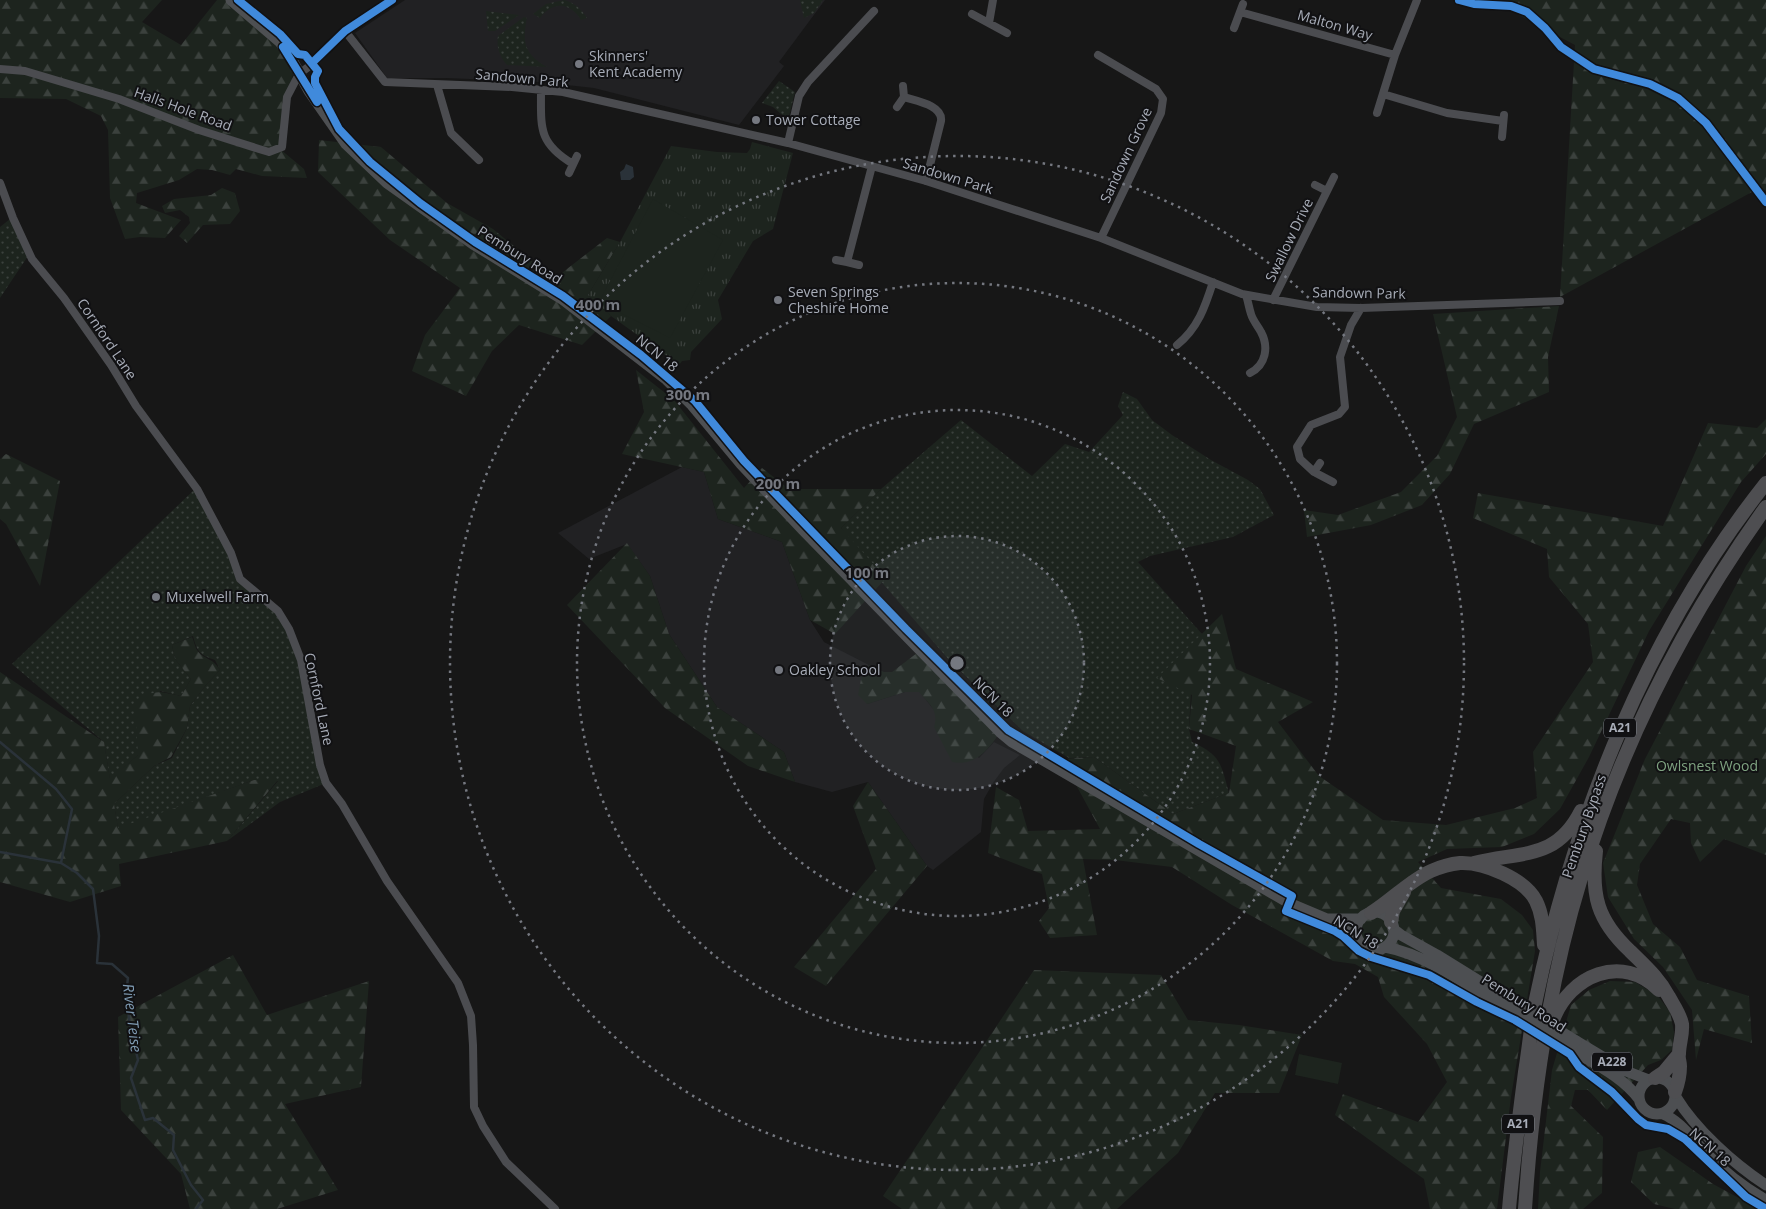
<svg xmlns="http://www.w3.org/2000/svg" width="1766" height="1209" font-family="'Open Sans',sans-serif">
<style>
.built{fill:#212123}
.grass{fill:url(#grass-dots)}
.forest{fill:url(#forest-firs)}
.park{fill:url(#park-tufts)}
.pitch{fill:#1d241e}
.water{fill:#2a3239}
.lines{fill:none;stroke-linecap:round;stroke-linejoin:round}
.stream{stroke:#2a3239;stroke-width:2.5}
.street{stroke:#4b4c50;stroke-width:8}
.primary{stroke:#4d4f52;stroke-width:11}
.highway{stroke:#4e4e51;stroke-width:14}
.primary-bridge{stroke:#4d4f52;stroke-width:11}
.cycleway-casing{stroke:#111113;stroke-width:11}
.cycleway{stroke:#408adc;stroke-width:8}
.ring{fill:none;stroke:#757880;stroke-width:2.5;stroke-dasharray:2.5 5}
.poi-dot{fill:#757880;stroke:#111113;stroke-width:2}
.labels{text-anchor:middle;stroke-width:4;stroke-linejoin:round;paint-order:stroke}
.shield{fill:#111113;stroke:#7b7e86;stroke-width:1}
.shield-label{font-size:12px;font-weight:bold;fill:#a8adb8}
.street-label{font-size:14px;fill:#a8adb8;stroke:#111113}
.poi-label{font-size:14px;fill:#a8adb8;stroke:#111113;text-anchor:start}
.park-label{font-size:14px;fill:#7fa381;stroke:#111113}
.water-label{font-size:15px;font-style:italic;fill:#7f9bb3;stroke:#111113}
.centre{fill:#757880;stroke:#111113;stroke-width:2.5}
.ring-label{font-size:15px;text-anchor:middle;font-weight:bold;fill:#757880;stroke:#111113;stroke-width:4;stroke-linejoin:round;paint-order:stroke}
</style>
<defs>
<pattern id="grass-dots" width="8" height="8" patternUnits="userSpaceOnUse" patternTransform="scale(1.25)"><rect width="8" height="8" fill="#1d241e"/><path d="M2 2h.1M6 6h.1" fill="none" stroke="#3b413d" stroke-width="1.8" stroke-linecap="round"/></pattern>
<pattern id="forest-firs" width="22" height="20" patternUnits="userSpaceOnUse" patternTransform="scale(1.25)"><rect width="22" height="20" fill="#1d241e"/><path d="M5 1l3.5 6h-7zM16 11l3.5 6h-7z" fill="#3b413d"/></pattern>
<pattern id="park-tufts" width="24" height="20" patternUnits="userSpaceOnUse" patternTransform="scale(1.25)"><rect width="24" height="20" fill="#1d241e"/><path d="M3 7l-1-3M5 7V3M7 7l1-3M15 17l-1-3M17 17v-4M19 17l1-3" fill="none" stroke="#3b413d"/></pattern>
</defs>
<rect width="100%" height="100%" fill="#171717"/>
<path class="built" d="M 405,0 L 825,0 L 779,62 L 784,66 L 739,125 L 594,88 L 539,82 L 446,78 L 387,78 L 355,33 Z
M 682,467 L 704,472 L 718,519 L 782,542 L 810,620 L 824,642 L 869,665 L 862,674 L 867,704 L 905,692 L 919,691 L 934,710 L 937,717 L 979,758 L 994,742 L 1020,755 L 1004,768 L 993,783 L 984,799 L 981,832 L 933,870 L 927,866 L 868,782 L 832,792 L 795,782 L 784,752 L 717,707 L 669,634 L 650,576 L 627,544 L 589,559 L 558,533 Z"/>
<path class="grass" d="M 564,0 C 575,3 581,9 587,18 L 581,20 C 570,2 553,1 540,18 L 533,14 L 546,4 Z
M 800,0 L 823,0 L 814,13 L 804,18 Z
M 486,11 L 519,15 L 495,31 L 488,31 Z
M 524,17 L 527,18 C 522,42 524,54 547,67 L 507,65 C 500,57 496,47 498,36 Z
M 779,81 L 795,92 L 788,120 L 773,107 L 762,103 Z
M 10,219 L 28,256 L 0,298 L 0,227 Z
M 1123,392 L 1137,399 L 1152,420 L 1172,435 L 1211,460 L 1248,480 L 1260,489 L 1274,515 L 1233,537 L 1150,556 L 1138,562 L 1202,634 L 1193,654 L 1189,729 L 1192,742 C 1221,755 1221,764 1229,793 L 1173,814 L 1094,757 L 1069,758 L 1023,731 L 950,661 L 884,585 L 841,528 L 881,489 L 961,420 L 1032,476 L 1065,444 L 1089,452 L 1123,415 L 1118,406 Z
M 195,489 L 240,579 L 278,611 L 301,660 L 326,783 L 280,802 L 227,841 L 278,781 L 254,780 L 118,829 L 114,804 L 154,766 L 172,758 L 187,728 L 190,706 L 206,685 L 220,670 L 215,660 C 200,655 197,652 193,636 L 172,645 L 175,659 L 191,679 L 181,696 L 160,691 L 138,755 L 110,780 L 104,742 L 12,664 Z"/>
<path class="forest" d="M 0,0 L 162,0 L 142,22 L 181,45 L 217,0 L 227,0 L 264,31 L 294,68 L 280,149 L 304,169 L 307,178 L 262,176 L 236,169 L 230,175 L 212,170 L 197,169 L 179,180 L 137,193 L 136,203 L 181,220 L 165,238 L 140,237 L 125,239 L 110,198 L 108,130 L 101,116 L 66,99 L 0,98 Z
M 1491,0 L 1766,0 L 1766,191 L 1761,187 L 1560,297 L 1575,45 Z
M 319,140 L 381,147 L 447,203 L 493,229 L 554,279 L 607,238 L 620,242 L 588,295 L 611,316 L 582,345 L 519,325 L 492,351 L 466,396 L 412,371 L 425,335 L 460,288 L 390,240 L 318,172 Z
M 222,188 L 235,193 L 240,211 L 230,224 L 203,225 L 187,243 L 179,236 L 190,223 L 189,217 L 180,210 L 165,213 L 162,206 L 174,199 L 211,195 Z
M 1559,306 L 1548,357 L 1549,392 L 1474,424 L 1450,474 L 1422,505 L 1371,525 L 1307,537 L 1304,510 L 1338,515 L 1401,492 L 1437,456 L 1457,417 L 1433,314 Z
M 636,370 L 674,400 L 744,488 L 762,468 L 789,489 L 881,489 L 841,528 L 886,578 L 835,634 L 810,620 L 782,542 L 718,519 L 704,472 L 622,454 L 644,412 Z
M 1766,419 L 1766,454 L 1741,482 L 1649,631 L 1589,757 L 1560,809 L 1534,834 L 1502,847 L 1447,849 L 1418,862 L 1441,888 L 1501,899 L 1522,915 L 1533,930 L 1535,951 L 1511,1097 L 1497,1209 L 1430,1209 L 1424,1179 L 1335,1115 L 1343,1094 L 1418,1122 L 1447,1082 L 1427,1044 L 1384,997 L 1378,977 L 1355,964 L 1333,961 L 1232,905 L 1172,867 L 1115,860 L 1083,859 L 1097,935 L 1050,938 L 1039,921 L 1049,908 L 1042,874 L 988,853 L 996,787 L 1019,800 L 1028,831 L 1100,829 L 1062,759 L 1094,757 L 1173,814 L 1229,793 L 1236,746 L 1189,729 L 1192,695 L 1157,678 L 1222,614 L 1236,669 L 1313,702 L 1278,722 L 1319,776 L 1383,820 L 1446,825 L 1515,808 L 1537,798 L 1533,752 L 1593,662 L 1588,624 L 1549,577 L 1547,549 L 1473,518 L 1478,493 L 1663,526 L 1708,423 L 1757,428 Z
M 6,454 L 60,481 L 40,586 L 6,524 L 0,519 L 0,459 Z
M 1766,536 L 1766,855 L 1724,839 L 1700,862 L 1691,843 L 1690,823 L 1671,819 L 1640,864 L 1637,885 L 1653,924 L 1680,947 L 1697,980 L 1749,996 L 1752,1043 L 1704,1029 L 1696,1060 L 1692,1010 L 1663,967 L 1634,939 L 1608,897 L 1603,863 L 1645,759 L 1746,566 Z
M 627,543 L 650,576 L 669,634 L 717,707 L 784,752 L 795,782 L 748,766 L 665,708 L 567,605 Z
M 192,637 C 194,641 195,647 197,650 C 204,660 212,657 220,670 L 206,685 L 190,706 L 187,728 L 171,757 L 154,766 L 114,804 L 118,828 L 254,780 L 278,780 L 227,841 L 119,864 L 121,886 L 70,902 L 0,882 L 0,672 L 104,742 L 110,779 L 138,755 L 135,706 C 151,688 159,691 181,696 L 191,679 L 175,659 L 172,645 Z
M 921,650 L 1000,732 C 989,749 975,767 952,762 L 934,727 C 939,710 929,704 919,692 L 905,692 L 867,704 L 858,695 L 862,674 L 869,665 L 884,672 L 892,672 Z
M 868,782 L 927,866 L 826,986 L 794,967 L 876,869 L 853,806 Z
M 233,955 L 267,1015 L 369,981 L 361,1087 L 285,1104 L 338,1190 L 277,1209 L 190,1209 L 181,1174 L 121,1110 L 118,1017 Z
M 1034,970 L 1161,975 L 1188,1020 L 1239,1025 L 1302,1035 L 1279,1093 L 1215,1093 L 1178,1153 L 1117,1209 L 902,1209 L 883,1196 Z
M 1610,981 L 1635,982 L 1658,996 L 1670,1012 L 1674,1032 L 1672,1050 L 1661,1060 L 1648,1065 L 1607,1110 L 1588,1090 L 1575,1090 L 1571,1106 L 1603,1137 L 1602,1193 L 1583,1209 L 1538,1209 L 1540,1172 L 1552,1070 L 1571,1005 L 1589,990 Z
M 1660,1147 L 1713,1184 L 1759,1209 L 1675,1209 L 1654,1204 L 1631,1182 L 1638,1152 Z"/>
<path class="park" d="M 752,142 L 793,153 L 773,229 L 753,241 L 718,300 L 722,319 L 691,352 L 690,360 L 682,361 L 679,365 L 611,316 L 588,295 L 620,242 L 671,146 L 717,152 L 747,153 L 750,149 Z"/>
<path class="pitch" d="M 653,199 L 723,240 L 670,338 L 599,302 Z
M 1299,1054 L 1342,1063 L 1338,1084 L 1295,1075 Z"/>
<path class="water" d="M 626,164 L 633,167 L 634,177 L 630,180 L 621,180 L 620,172 L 624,169 Z"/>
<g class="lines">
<path class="stream" d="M 0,742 L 56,789 L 72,809 L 61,863
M 0,852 L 61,863 L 77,873 L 93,889 L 99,936 L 97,963 L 112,964 L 128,978 L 126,994 L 130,1026 L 138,1060 L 131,1078 L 145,1120 L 153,1118 L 174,1135 L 173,1150 L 191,1185 L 203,1200 L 196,1209"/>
<path class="street" d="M 1459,0 L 1474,4 L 1511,6 L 1527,12 L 1545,28 L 1561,47 L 1594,69 L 1650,84 L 1678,98 L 1706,123 L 1766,202
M 1240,12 L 1395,55
M 972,14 L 1007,33
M 989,23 L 993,0
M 1234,28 L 1243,4
M 345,31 L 385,82 L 512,87 L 563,92 L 788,143 L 926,181 L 1101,238 L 1242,294 L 1317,307 L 1361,308 L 1560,301
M 1098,55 L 1156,89 L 1163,99 L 1161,113 L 1101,238
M 0,69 L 25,71 L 119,99 L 199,130 L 259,149 L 269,152 L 282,147 L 287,97 L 299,74 L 315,62 L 345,31 L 392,0
M 437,85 L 451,133 L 479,160
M 903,86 L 904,97
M 541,90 C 541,128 538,143 573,164
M 1383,94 L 1447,113 L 1503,121
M 897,107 L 904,97 C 916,101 943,105 941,121 L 926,181
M 1377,113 L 1395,55 L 1417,0
M 1502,137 L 1504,115
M 788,143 L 799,96 L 808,82 L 874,11
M 569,173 L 577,156
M 0,183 L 13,218 L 32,259 L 64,298 L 111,365 L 136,406 L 197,489 L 231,553 L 240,579 L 278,611 L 289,629 L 301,660 L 320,765 L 326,783 L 342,804 L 387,881 L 458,983 L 471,1016 L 473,1045 L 474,1107 L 483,1126 L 506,1162 L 555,1209
M 1315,185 L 1327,191
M 836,260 L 847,262
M 859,265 L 847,262 L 872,166
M 1246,295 C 1248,301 1249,308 1251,314 C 1253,321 1258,326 1261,332 C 1269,347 1266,365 1250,373
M 1273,300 L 1334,177
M 1177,345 C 1198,328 1205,307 1213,282
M 1314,472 L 1320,463
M 1333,482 L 1314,472 L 1300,459 L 1297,447 L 1311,425 L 1339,414 L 1345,407 L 1340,357 L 1351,325 L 1361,308"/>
<path class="primary" d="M 231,0 L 280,42 L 292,60 L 309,91 L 346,144 L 387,183 L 473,244 L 562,299 L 667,380 L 691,404 L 741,464 L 803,530 L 1000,732 L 1012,742 L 1289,903 L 1327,919 L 1357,938
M1356 931a19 19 0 1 1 38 0a19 19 0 1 1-38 0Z
M 1327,919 L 1361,919
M 1393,929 L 1401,935 L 1437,955 L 1521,1007
M 1385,947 C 1430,955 1477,992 1516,1016
M 1576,1041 L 1626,1071 L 1649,1080
M 1572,1050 C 1595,1064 1623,1077 1639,1099
M1639 1096a18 18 0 1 1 36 0a18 18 0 1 1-36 0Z
M 1676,1097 C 1696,1130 1734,1164 1766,1185
M 1663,1114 C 1682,1122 1693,1141 1708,1155 C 1725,1173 1745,1188 1766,1200"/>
<path class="highway" d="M 1596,851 C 1591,895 1597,920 1630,951 C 1645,966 1659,978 1669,997 C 1674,1006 1680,1014 1682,1024 C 1683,1035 1679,1044 1679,1054 C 1678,1058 1680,1062 1680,1066 C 1680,1075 1678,1084 1675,1092
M 1474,863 C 1520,851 1556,861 1581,811
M 1371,913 C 1392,900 1409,881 1431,871 C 1440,867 1450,864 1460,863 C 1484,862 1525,879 1536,901 C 1543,915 1543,930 1544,945
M 1391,922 L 1393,911 L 1404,892
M 1553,1020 C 1570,975 1622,953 1659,990
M 1655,1078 L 1664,1072 L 1679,1054
M 1509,1209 C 1513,1163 1519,1118 1525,1072 C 1529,1048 1531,1023 1536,999 C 1575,813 1648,632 1766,483
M 1525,1209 C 1532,1100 1549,983 1581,878 C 1621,745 1685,620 1766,507"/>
<path class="primary-bridge" d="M 1521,1007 L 1576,1041
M 1516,1016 L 1572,1050"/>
<defs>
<path id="cycleway" d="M 238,0 L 280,34 L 298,54 L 305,55 L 318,71 L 315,77 L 315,83 L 339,129 L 370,162 L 420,203 L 475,242 L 563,296 L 641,355 L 695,401 L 744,461 L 906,629 L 1008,730 L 1199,844 L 1292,896 L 1286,911 L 1335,931 L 1343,936 L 1359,951 L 1371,957 L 1429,975 L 1477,1002 L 1515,1020 L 1570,1054 L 1579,1067 L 1612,1092 L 1638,1119 L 1646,1125 L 1668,1129 L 1685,1139 L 1746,1197 L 1766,1209
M 1459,0 L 1474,4 L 1511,6 L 1527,12 L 1545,28 L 1561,47 L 1594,69 L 1650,84 L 1678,98 L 1706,123 L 1766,202
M 283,47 L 317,102
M 312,63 L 345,31 L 392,0"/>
</defs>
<use href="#cycleway" class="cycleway-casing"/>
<use href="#cycleway" class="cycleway"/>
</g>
<circle cx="957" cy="663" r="127" fill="#757880" fill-opacity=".12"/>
<g class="ring">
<circle cx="957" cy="663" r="127"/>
<circle cx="957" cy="663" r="253"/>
<circle cx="957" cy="663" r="380"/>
<circle cx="957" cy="663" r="507"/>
</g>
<g class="poi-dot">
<circle cx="579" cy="64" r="5"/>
<circle cx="756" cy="120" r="5"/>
<circle cx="778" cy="300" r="5"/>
<circle cx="156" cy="597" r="5"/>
<circle cx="779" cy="670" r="5"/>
</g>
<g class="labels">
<g class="shield">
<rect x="1604" y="718.5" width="32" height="19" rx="4"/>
<rect x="1592" y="1052.5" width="40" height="19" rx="4"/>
<rect x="1502" y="1114.5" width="32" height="19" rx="4"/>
</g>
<g class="shield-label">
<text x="1620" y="732">A21</text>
<text x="1612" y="1066">A228</text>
<text x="1518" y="1128">A21</text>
</g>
<g class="street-label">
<text transform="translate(1335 25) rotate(16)" y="5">Malton Way</text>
<text transform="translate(522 78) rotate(5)" y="5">Sandown Park</text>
<text transform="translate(183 109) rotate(20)" y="5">Halls Hole Road</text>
<text transform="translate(1126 155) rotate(-65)" y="5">Sandown Grove</text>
<text transform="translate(948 176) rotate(17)" y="5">Sandown Park</text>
<text transform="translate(1289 240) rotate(-64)" y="5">Swallow Drive</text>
<text transform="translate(520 255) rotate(32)" y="5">Pembury Road</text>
<text transform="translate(1359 293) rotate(1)" y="5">Sandown Park</text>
<text transform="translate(107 339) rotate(56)" y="5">Cornford Lane</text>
<text transform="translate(657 353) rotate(40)" y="5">NCN 18</text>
<text transform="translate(993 697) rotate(45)" y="5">NCN 18</text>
<text transform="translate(319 699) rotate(78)" y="5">Cornford Lane</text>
<text transform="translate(1584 826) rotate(-71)" y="5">Pembury Bypass</text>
<text transform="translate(1356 932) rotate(32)" y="5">NCN 18</text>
<text transform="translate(1524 1003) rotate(32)" y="5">Pembury Road</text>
<text transform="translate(1710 1147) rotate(42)" y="5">NCN 18</text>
</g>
<g class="poi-label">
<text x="589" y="61">Skinners'<tspan x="589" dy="16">Kent Academy</tspan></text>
<text x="766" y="125">Tower Cottage</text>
<text x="788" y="297">Seven Springs<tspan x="788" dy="16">Cheshire Home</tspan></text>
<text x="166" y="602">Muxelwell Farm</text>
<text x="789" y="675">Oakley School</text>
</g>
<g class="park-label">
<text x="1707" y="771">Owlsnest Wood</text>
</g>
<g class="water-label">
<text transform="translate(132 1018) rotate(83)" y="5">River Teise</text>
</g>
</g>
<circle cx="957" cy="663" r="8" class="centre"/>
<g class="ring-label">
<text x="598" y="310">400 m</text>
<text x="688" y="400">300 m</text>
<text x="778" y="489">200 m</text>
<text x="867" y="578">100 m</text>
</g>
</svg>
